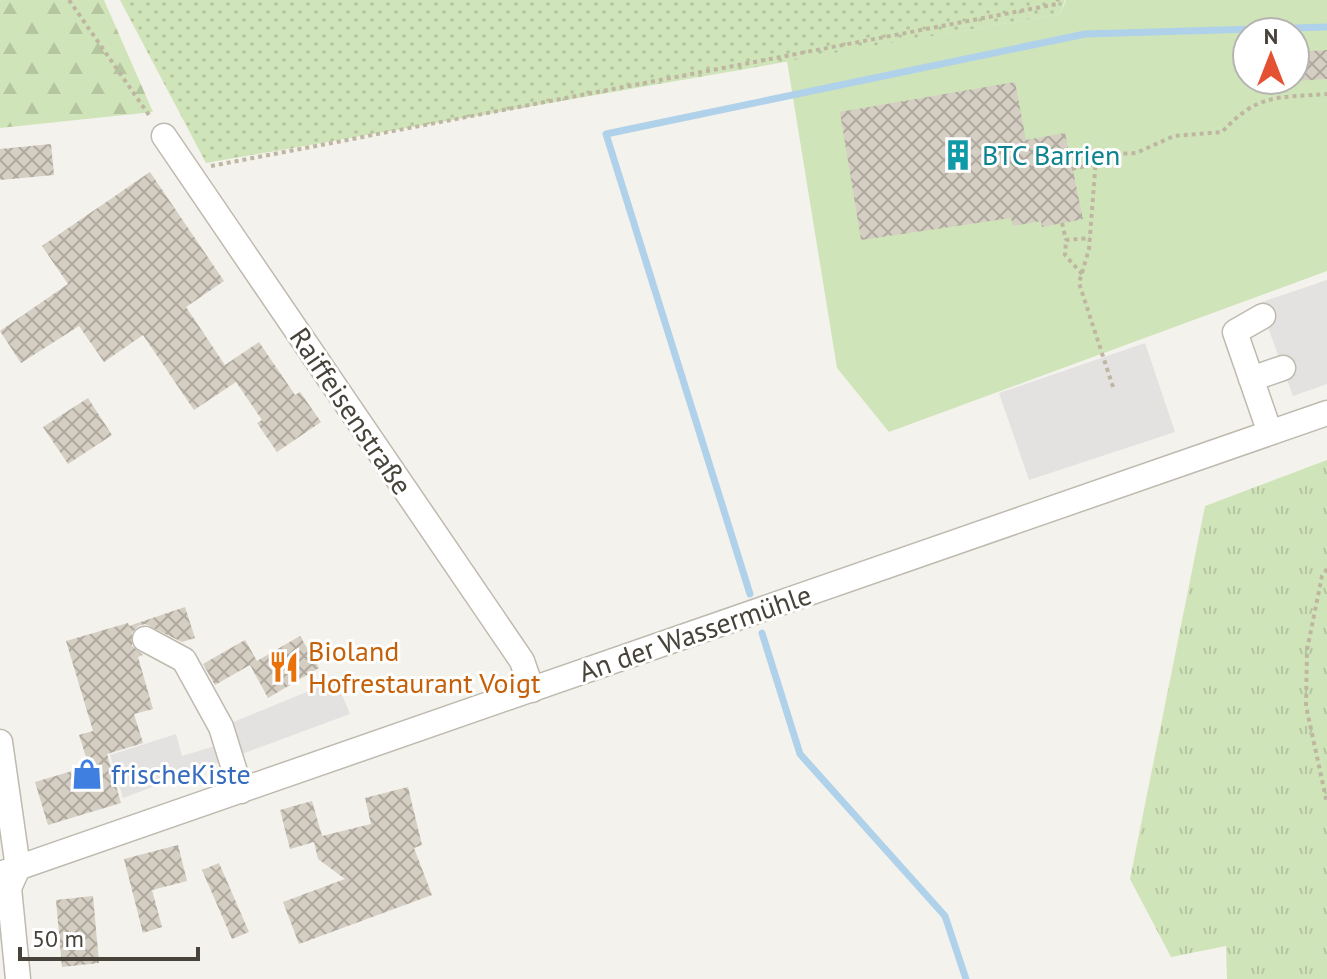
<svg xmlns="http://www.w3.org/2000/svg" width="1327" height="979" font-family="'PT Sans',sans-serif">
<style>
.grass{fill:url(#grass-dots)}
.forest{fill:url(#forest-firs)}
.park{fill:url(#park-tufts)}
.garden{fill:#d0e4b9;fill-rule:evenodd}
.parking{fill:#e4e2e0}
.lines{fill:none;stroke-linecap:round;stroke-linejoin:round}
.stream{stroke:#afd1ea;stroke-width:7}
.building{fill:url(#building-cross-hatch)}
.minor-casing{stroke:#bfbaaf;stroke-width:27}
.path{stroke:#bfb6a2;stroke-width:4;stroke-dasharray:4 4;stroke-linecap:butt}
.minor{stroke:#fff;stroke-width:24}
.labels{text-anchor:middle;stroke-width:6;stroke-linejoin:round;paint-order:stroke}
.culture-label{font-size:28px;fill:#0d838f;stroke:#fff;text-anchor:start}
.street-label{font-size:28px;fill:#48433a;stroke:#fff}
.food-label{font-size:28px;fill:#c56008;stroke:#fff;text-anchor:start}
.shop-label{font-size:28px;fill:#366cbe;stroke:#fff;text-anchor:start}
</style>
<defs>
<pattern id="grass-dots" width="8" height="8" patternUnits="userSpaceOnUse" patternTransform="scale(2)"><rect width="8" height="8" fill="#d0e4b9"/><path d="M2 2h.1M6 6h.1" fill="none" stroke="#b4c5a0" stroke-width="1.8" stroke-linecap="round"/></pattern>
<pattern id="forest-firs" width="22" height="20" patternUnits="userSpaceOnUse" patternTransform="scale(2)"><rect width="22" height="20" fill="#d0e4b9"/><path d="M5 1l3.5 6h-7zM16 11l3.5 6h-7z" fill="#b4c5a0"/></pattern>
<pattern id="park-tufts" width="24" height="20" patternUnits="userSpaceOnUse" patternTransform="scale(2)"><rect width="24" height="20" fill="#d0e4b9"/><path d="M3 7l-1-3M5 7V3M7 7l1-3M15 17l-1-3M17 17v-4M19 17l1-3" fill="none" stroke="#b4c5a0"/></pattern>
<pattern id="building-cross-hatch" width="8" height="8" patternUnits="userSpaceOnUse" patternTransform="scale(2)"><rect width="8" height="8" fill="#d5cec2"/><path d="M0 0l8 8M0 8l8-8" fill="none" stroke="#afa99f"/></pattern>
</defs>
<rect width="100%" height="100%" fill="#f4f2ec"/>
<path class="grass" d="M 120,0 L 1065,0 L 1060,14 L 206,163 Z"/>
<path class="forest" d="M 0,0 L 104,0 L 153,112 L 0,128 Z"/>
<path class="park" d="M 1327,460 L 1327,979 L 1227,979 L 1226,946 L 1171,957 L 1130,879 L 1205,506 Z"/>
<path class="garden" d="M 1066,0 L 1327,0 L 1327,271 L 889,432 L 837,368 L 787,61 L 1060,14 ZM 1247,32 L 1295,32 L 1295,80 L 1247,80 Z"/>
<path class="parking" d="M 1327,280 L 1327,384 L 1293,396 L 1259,303 Z
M 1145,343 L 1175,432 L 1029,480 L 999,393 Z
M 336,680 L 350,714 L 123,798 L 110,755 L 176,734 L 182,756 L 225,743 L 221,727 Z"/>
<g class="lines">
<path class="stream" d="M 750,594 L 606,134 L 1085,34 L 1327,27
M 762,633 L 800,754 L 945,916 L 966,979"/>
</g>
<path class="building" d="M 1327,50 L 1327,79 L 1295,81 L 1295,52 Z
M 1015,82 L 1026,140 L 1065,133 L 1083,219 L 1042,227 L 1041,221 L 1013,226 L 1011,218 L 861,240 L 840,112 Z
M 51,144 L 54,175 L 0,180 L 0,149 Z
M 150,172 L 224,281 L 186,307 L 225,365 L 259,342 L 295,395 L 300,392 L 321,422 L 277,452 L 257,423 L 262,420 L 236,382 L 194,410 L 143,335 L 104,362 L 79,326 L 21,363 L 0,331 L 68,284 L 42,246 Z
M 88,398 L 112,435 L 68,464 L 43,427 Z
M 185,607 L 195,638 L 182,642 L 145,624 L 138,626 L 132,633 L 132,646 L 143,655 L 138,657 L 153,709 L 134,714 L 143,743 L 107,754 L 121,803 L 48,825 L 35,782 L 89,766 L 79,735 L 93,731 L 66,641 L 128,623 L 129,626 Z
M 300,636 L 319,668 L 268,698 L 250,665 Z
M 245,640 L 257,661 L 215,685 L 203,664 Z
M 408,787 L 422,845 L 414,848 L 432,895 L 299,944 L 283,902 L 345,879 L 318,859 L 314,842 L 290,849 L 280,810 L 312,801 L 322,836 L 371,824 L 365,798 Z
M 178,845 L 187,881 L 152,890 L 162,927 L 143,933 L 124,859 Z
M 219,863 L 249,932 L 232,939 L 202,870 Z
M 93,896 L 99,963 L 62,967 L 56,900 Z"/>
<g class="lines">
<defs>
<path id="minor" d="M 164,136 L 522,661 L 532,690
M 1263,316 L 1235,332 L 1270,433
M 1251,379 L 1283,368
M 145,639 L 184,660 L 221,727 L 241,791
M 0,742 L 18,868
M 18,868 L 9,888 L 18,979
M 0,874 L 1327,413"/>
</defs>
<use href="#minor" class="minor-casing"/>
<path class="path" d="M 69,0 L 151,118
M 211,166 L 1057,4 L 1058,0
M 1072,169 L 1095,164
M 1062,223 L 1066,240
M 1082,274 L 1065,255 L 1066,240 L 1090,238
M 1113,387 L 1079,283 L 1089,249 L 1096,158 L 1114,154 L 1136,153 L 1174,136 L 1222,132 C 1258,93 1277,98 1327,94
M 1327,569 L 1322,576 L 1307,650 L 1306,706 L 1327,803"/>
<use href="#minor" class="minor"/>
</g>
<defs>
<symbol id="building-bare" viewBox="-9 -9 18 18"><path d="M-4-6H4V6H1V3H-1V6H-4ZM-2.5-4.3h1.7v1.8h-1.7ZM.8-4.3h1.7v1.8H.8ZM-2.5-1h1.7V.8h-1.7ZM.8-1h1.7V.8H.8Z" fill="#0f9aa8" stroke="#fff" stroke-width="2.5" paint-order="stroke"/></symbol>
<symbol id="restaurant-bare" viewBox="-9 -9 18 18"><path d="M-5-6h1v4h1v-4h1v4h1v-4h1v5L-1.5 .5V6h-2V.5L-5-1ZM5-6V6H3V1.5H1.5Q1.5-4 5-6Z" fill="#e8710a" stroke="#fff" stroke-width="2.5" paint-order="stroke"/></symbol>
<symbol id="shop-bare" viewBox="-9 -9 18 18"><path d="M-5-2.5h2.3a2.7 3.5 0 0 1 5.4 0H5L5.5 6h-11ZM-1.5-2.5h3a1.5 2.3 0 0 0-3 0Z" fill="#3f7fe0" stroke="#fff" stroke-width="2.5" paint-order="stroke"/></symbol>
</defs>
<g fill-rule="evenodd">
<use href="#building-bare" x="936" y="133" width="44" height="44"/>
<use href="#restaurant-bare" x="262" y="645" width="44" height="44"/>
<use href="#shop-bare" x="65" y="752" width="44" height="44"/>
</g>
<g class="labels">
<g class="culture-label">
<text x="982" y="165">BTC Barrien</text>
</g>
<g class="street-label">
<text transform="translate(351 411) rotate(56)" y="10">Raiffeisenstraße</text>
<text transform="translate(695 633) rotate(-19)" y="10">An der Wassermühle</text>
</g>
<g class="food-label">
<text x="308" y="661">Bioland<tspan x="308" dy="32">Hofrestaurant Voigt</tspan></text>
</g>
<g class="shop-label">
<text x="111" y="784">frischeKiste</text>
</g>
</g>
<g transform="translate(1271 56)"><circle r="38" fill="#ffffff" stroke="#b6b4b0" stroke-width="2"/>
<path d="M0-6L14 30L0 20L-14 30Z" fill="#e45133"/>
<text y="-12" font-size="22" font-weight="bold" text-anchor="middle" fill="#48433a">N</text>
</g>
<path d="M20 947v12h178v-12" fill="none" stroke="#48433a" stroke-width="4"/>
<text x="32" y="947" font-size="24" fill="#48433a" stroke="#ffffff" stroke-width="6" paint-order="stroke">50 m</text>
</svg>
